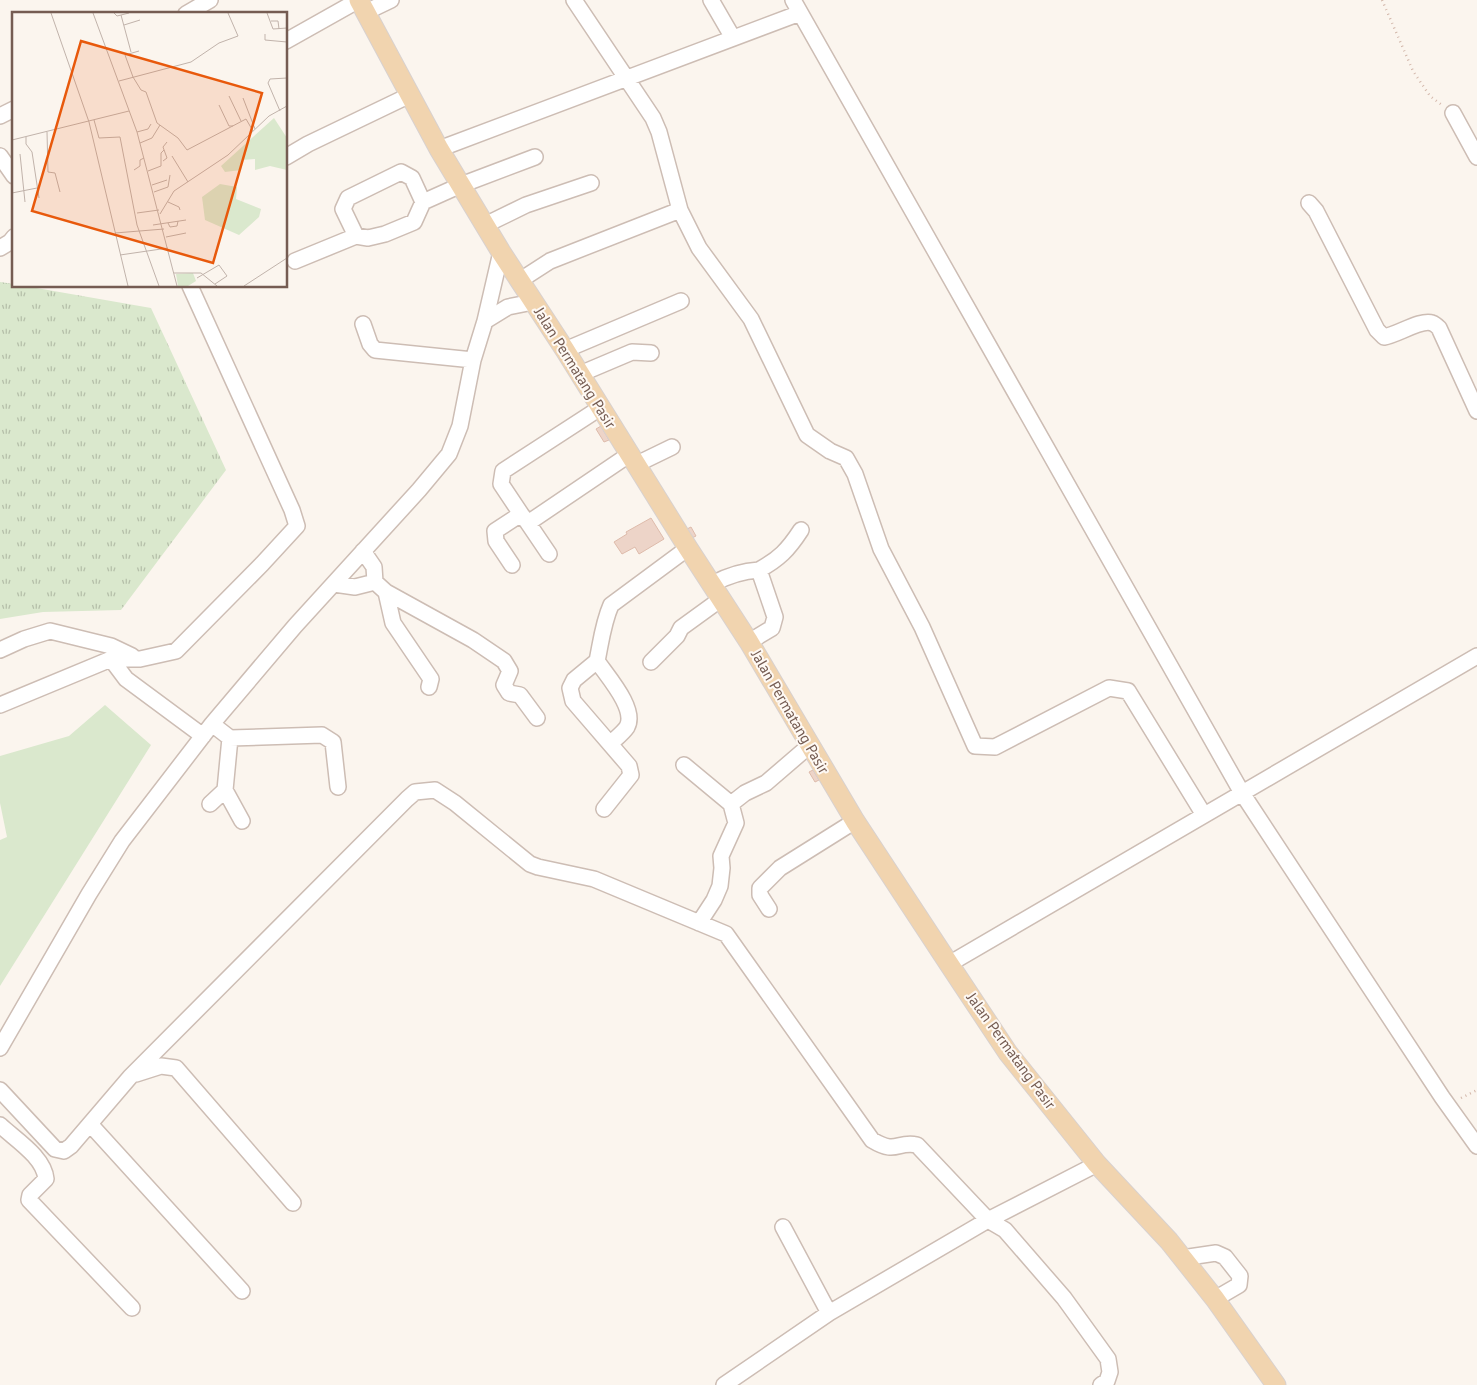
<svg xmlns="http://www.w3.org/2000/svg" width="1477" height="1385" font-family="'PT Sans',sans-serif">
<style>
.grass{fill:url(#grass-tufts)}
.pitch{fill:#dae8cd}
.building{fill:#edd4c8;stroke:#debbab}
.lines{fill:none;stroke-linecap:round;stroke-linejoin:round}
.minor-casing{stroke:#cdbdb4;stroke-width:18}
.major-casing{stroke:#d8d1cf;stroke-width:21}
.path{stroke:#d3b8ab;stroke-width:2.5;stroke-dasharray:1 4;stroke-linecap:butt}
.minor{stroke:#fff;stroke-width:15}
.major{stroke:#f1d4af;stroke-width:19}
.labels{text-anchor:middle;stroke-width:4;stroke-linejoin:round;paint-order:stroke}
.street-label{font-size:15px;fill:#755c52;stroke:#fef9f4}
.inset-road{fill:none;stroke:#c1b3ab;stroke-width:1}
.view{fill:#e8590c;fill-opacity:0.15;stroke:#e8590c;stroke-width:2.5}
.inset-edge{fill:none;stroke:#755c52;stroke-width:2.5}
</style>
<defs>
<pattern id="grass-tufts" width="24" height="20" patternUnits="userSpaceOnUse" patternTransform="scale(1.25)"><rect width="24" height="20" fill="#dae8cd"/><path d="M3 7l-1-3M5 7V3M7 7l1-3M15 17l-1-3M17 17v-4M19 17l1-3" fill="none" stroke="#b5bfa9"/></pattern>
</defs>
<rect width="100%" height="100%" fill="#fbf5ee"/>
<path class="grass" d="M 0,282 L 14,284 L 14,286 L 25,286 L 151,308 L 226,470 L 121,610 L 43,612 L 0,619 Z"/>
<path class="pitch" d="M 105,705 L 151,745 L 0,986 L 0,840 L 7,837 L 0,803 L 0,756 L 69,736 Z"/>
<path class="building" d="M 601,426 L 609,440 L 604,442 L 596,429 Z
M 651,518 L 664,539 L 639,554 L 635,547 L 622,554 L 614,542 L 627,534 L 626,532 Z
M 691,527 L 696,536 L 692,538 L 687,529 Z
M 813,770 L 819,780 L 815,782 L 809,772 Z"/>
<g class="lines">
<defs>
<path id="minor" d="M 574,0 L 653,118 L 659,132 L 680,210 L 699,248 L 751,319 L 807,435 L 830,451 L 846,458 L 855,474 L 881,549 L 922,627 L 975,746 L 995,747 L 1109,688 L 1128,691 L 1204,815
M 711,0 L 733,38
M 793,0 L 1242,793 L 1442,1097 L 1477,1146
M 366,12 L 391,0
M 186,14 L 210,0
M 286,41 L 359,0
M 1453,113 L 1477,157
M 0,116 L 14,109
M 439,149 L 800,13
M 0,156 L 14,176
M 286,157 L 308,144 L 410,95
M 1309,203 L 1316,211 L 1377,330 L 1384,337 C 1397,335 1421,319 1432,323 C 1435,324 1437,326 1439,328 L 1477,411
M 485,225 L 526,205 L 591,183
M 356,236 L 343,209 L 348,198 L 401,172 L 412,178 L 423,202
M 0,248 L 10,242 L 14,237
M 295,261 L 356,236 L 368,238 L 385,234 L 414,222 L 423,202 L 461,185 L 535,157
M 519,281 L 550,261 L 680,210
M 485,321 L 508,307 L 533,302
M 363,324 L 370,344 L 375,350 L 473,360
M 565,350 L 681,301
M 580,374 L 632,352 L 651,353
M 637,464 L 672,447
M 521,514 L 528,523 L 630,454
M 528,523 L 549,554
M 363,551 L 374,567 L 375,582 L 386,592 L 473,640 L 504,661 L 510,671 L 504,685 L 509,693 L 520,695 L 537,718
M 512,565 L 496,541 L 495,531 L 521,514 L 501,484 L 503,471 L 600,408
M 334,584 L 355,587 L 375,582
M 712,584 C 727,576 741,571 759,570
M 386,592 L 393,623 L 431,679 L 429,687
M 749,642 L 772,628 L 775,617 L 759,570 C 779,559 788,550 801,530
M 0,650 L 24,639 L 50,631 L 111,646 L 132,656
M 111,659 L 126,679 L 203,736
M 597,661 L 574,680 L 570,688 L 573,701 L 629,766 L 631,775 L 604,809
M 651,662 L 677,636 L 681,628 L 721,599
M 0,705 L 111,659 L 140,659 L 176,651 L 262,564 L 297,526 L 292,510 L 190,286
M 212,724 L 230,738 L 225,790 L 242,821
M 230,738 L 322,735 L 333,742 L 338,787
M 610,744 C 615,739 623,733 627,727 C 637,709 607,676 597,661 C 601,642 603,623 611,605 L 688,548
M 684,765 L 731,804
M 210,804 L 225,790
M 769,909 L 760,895 L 760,888 L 780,868 L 855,821
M 699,923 L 714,900 L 720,886 L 722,868 L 721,856 L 736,823 L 731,804 L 745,793 L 766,783 L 809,746
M 949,964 L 1477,656
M 0,1048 L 89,894 L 122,841 L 212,724 L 295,626 L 419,490 L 449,454 L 460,426 L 473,360 L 485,321 L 501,252
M 136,1074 L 161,1066 L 176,1068 L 293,1203
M 0,1090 L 55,1149 L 64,1151 L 71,1146 L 130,1077 L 407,799 L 415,792 L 435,790 L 455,803 L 530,864 L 538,867 L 594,879 L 726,934 L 872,1140 C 897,1155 896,1141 917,1145 L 988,1220 L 1005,1230 L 1064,1298 L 1108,1359 L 1110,1372 L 1107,1381 L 1101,1385
M 90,1124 L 242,1291
M 0,1125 C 16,1140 44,1157 46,1179 L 30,1195 L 29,1200 L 132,1308
M 783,1227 L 829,1313
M 1182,1258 L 1216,1253 L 1225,1257 L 1240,1276 L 1239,1285 L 1215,1299
M 724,1385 L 829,1313 L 988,1220 L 1097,1164"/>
<path id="major" d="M 359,0 L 439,149 L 501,252 L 565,350 L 688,548 L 749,642 L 855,821 L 949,964 L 1008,1053 L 1097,1164 L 1169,1241 L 1215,1299 L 1276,1385"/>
</defs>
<use href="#minor" class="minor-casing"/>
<use href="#major" class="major-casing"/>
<path class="path" d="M 1382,0 L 1413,71 L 1430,96 L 1442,105
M 1461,1098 L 1477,1090"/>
<use href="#minor" class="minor"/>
<use href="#major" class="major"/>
</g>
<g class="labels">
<g class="street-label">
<text transform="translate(575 368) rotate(58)" y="5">Jalan Permatang Pasir</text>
<text transform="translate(790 712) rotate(60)" y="5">Jalan Permatang Pasir</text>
<text transform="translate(1011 1051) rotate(54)" y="5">Jalan Permatang Pasir</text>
</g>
</g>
<g transform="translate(12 12)">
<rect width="275" height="275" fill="#fbf5ee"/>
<path d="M 208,172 L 225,175 L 224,187 L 249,197 L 247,205 L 227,223 L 193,208 L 190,185 Z" fill="#dae8cd"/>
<path d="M 181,261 L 184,269 L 176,274 L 166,274 L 164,262 Z" fill="#dae8cd"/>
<path d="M 262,106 L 275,126 L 275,158 L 258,154 L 243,158 L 243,147 L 230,148 L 229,158 L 213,160 L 209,154 Z" fill="#dae8cd"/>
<path class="inset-road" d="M 39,1 L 77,110 L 116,274M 81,1 L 125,120 L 165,274M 102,1 L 105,4 L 117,1M 255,1 L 261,17 L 275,16M 109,3 L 119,40M 259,9 L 266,9 L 267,17M 112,13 L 128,8M 253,22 L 253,28 L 275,30M 127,39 L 113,43 L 121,65 L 129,78 L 134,80 L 145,111 L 166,126 L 175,138 L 234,107 L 241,119M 107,69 L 179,50 L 207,31 L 226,24 L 216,1M 217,84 L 229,109M 231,86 L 243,117M 207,93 L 217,114 L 221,114M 268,99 L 256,71 L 258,67 L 275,66M 82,108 L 87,126 L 108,125 L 125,213 L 147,274M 35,120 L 36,160 L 43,161 L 48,180M 125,120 L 136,117 L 139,112M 14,125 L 14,132 L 20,140 L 27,186M 0,128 L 117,99M 128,131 L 140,126 L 148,113M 8,142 L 13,190M 160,144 L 176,170M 151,149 L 155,146 L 151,135 L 155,130M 122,158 L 128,154 L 128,148 L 132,146M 136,159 L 149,154 L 149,141 L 152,138M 140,173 L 155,168M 142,180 L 156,175 L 158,163M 0,181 L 25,176M 156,190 L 167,195 L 168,198M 125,201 L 147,198M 148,202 L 162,179 L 216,143 L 257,104 L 275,94M 156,211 L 158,215 L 165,214 L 166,209M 141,213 L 174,208M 103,221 L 152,217M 154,225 L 174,221M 108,243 L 156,236M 162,261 L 189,261 L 205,274M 185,266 L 207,253 L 215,264 L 203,272M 232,274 L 275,246"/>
<path class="view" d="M 69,29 L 250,81 L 201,251 L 20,199 Z"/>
<rect width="275" height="275" class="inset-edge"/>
</g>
</svg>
